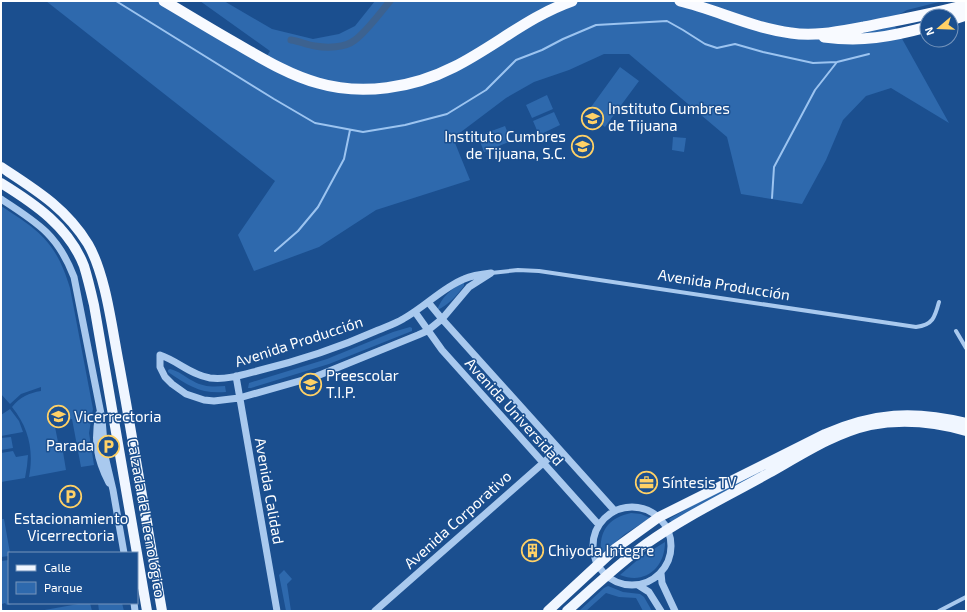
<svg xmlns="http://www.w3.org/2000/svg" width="967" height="612" font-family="'Exo 2',sans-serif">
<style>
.green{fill:#2e69ad}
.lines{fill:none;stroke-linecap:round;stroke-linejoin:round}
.stream{stroke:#9cc4f0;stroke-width:2}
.canal{stroke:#3c6290;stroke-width:7}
.minor{stroke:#a9c9ee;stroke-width:4}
.tertiary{stroke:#a9c9ee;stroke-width:7}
.primary{stroke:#f0f6ff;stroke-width:10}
.trunk{stroke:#f8faff;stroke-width:11}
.labels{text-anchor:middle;stroke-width:3;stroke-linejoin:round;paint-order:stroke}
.poi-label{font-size:15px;fill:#fff;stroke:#1b4f8f;text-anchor:start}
.street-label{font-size:15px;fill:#fff;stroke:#1b4f8f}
</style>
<rect width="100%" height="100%" fill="#1b4f8f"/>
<path class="green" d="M 46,1 L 157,1 L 262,64 L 270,51 L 200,1 L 224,1 L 272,29 L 313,39 L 339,34 L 355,26 L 375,1 L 943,1 L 907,10 L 891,19 L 949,123 L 891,88 L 866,96 L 843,120 L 826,160 L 802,204 L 741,194 L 727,137 L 629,54 L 604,54 L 569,70 L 534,82 L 506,98 L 453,138 L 470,180 L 376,210 L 319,247 L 254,271 L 238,235 L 275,181 Z
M 620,67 L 639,81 L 605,127 L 586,114 Z
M 547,95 L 553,109 L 532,118 L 526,105 Z
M 554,112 L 560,125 L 539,135 L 533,121 Z
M 505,126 L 511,141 L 484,152 L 478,136 Z
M 673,137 L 686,138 L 684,152 L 672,150 Z
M 1,206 C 40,231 56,242 70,288 L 93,409 L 89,433 L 94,465 L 81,467 L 72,419 L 54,422 L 60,452 L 63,452 L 66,470 L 29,477 C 34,451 29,428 12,407 C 20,397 29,393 41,391 L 41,387 L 21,394 L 10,404 L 1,394 Z
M 462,283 L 464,283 L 464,286 C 456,296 449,305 437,310 C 442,297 450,290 462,283 Z
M 410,327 L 412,328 L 412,331 L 329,364 L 251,388 L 248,388 L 249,383 L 327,359 L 393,332 Z
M 170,369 C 179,371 185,377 193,381 C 203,387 213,387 225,386 L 226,392 C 200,394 189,386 168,372 L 168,370 Z
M 10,409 L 19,421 L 23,432 L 1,436 L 1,415 Z
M 11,437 L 13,448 L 1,450 L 1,438 Z
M 803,450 L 671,522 L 669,519 L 716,492 Z
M 13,451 L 16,457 L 28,455 L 27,466 L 25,478 L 1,482 L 1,453 Z
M 631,513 L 641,514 L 650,518 L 625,534 L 601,554 C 599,531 608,518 631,513 Z
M 1,519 L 4,519 L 10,553 L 9,553 L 9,556 L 1,557 Z
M 665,542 C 665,568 645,585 620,575 L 641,557 Z
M 9,560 L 9,603 L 17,603 L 7,605 L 5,603 L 2,604 L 3,611 L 1,611 L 1,561 Z
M 284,570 L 292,579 L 287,584 L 291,611 L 286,611 L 279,575 Z
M 608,586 L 623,592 L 640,594 L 644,597 L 652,611 L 643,611 L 636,598 L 619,597 L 606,593 L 586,611 L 579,611 L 604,588 Z
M 84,603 L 90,603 L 92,611 L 39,611 Z
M 98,603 L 122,603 L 124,611 L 99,611 Z"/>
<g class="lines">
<path class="stream" d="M 116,1 L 274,99 L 315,123 L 363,132 L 405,125 L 447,114 L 486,90 L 516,60 L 542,50 L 563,39 L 596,25 L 667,21 L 683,30 L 705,44 L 717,48 L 735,44 L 763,52 L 813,63 L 837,62 L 869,54
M 772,198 L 774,167 L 815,90 L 837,62
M 275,251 L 298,231 L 318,207 L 344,159 L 350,130"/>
<path class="canal" d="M 291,40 C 299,41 307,45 315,46 C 327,48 345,48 355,40 C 367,31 380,13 390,1"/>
<path class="minor" d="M 491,273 L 518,270 L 539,271 L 916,327 C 933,325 935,317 939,302
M 956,331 L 966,348
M 939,611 L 966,597"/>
<path class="tertiary" d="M 1,199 C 38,223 58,235 74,277 L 102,419 L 105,456 L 113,490 L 124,553
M 491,273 L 469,287 L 442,319 L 427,331 L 418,335 L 317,376 L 239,398 L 214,401 L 204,400 L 186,394 L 172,384 L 165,377 L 160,367 L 160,355 C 178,361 191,375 210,378 C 226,380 242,375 257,371 C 298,361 338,348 376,331 C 385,327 395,324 403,319 C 425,307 442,288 464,279 C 473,275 482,274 491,273 Z
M 428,302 L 442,319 L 615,511
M 415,312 L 442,350 L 599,525
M 236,376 L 277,611
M 99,414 C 94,440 96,458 109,483
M593 546a39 39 0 1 1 78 0a39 39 0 1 1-78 0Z
M 661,573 L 662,583 L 675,611
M 638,585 L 649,592 L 661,611
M 134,603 L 135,611
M 375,611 L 559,449"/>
<path class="primary" d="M 1,167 C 36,190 66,208 88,244 C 106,275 112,329 119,364 C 134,446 148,528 162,611
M 1,183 C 35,204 69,227 84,266 C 88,279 91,292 94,305 L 147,611
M 548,611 L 616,548 L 659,517 L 825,434 C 874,413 913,410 966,423
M 567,611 C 593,588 618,564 646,544 C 684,517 728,496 769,473 C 801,455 834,433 870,425 C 902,419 935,422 966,431"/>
<path class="trunk" d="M 164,1 C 188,15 212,30 237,44 C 263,59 289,75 318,83 C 362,96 413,88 454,67 C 494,47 529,16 572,1
M 680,1 C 717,10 753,28 791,33 C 815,37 841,31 864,27 C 898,20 932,14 966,5
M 951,20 L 966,15
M 824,37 C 862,42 890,37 927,27"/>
</g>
<defs>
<symbol id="school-ring" viewBox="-11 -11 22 22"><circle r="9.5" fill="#1b4f8f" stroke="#ffd166" stroke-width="1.5"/><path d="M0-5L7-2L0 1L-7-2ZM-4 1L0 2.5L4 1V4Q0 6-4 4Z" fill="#ffd166"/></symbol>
<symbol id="parking-ring" viewBox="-11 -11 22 22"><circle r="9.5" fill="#1b4f8f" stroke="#ffd166" stroke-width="1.5"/><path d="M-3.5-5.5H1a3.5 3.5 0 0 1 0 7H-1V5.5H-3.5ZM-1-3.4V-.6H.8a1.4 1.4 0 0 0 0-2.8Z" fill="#ffd166"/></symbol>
<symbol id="office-ring" viewBox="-11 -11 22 22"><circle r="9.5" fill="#1b4f8f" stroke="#ffd166" stroke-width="1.5"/><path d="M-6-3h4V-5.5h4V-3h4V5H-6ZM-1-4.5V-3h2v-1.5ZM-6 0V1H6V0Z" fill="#ffd166"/></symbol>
<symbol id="building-ring" viewBox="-11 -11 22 22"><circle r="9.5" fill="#1b4f8f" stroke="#ffd166" stroke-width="1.5"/><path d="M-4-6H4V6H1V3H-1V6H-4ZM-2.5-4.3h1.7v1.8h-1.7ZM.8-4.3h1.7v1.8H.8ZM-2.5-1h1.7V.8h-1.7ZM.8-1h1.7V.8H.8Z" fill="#ffd166"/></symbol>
</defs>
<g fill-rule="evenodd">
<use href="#school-ring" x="580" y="106" width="25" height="25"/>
<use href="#school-ring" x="570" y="134" width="25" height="25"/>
<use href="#school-ring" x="298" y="372" width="25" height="25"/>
<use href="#school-ring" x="46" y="404" width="25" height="25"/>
<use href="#parking-ring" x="96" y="434" width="25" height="25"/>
<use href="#office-ring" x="634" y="470" width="25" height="25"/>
<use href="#parking-ring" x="58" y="484" width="25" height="25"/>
<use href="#building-ring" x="520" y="538" width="25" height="25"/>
</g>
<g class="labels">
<g class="poi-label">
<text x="608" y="114">Instituto Cumbres<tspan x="608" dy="17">de Tijuana</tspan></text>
<text x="566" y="142" text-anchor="end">Instituto Cumbres<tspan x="566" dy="17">de Tijuana, S.C.</tspan></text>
<text x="326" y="381">Preescolar<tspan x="326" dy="17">T.I.P.</tspan></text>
<text x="74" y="422">Vicerrectoria</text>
<text x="94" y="451" text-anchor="end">Parada</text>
<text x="662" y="488">Síntesis TV</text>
<text x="71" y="524" text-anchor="middle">Estacionamiento<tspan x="71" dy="17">Vicerrectoria</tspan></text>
<text x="548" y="556">Chiyoda Integre</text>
</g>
<g class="street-label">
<text transform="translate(724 285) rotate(9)" y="5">Avenida Producción</text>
<text transform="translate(299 342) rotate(-18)" y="5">Avenida Producción</text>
<text transform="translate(514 412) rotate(48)" y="5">Avenida Universidad</text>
<text transform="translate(269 491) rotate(80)" y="5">Avenida Calidad</text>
<text transform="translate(146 518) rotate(80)" y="5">Calzada del Tecnológico</text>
<text transform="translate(458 520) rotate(-42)" y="5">Avenida Corporativo</text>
</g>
</g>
<rect width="967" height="612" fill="none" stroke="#ffffff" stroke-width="4"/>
<rect x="8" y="552" width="130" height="52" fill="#1b4f8f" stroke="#7695bc"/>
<rect x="16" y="565" width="20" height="6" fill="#f0f6ff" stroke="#7695bc"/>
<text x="44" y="572" font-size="12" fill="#ffffff">Calle</text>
<rect x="16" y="582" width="20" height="12" fill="#2e69ad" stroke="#7695bc"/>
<text x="44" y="592" font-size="12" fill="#ffffff">Parque</text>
<g transform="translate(939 28) rotate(251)"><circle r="19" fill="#1b4f8f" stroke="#7695bc"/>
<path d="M0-3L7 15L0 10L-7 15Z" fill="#ffd166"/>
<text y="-6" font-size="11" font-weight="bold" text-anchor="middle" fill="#ffffff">N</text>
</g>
</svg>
